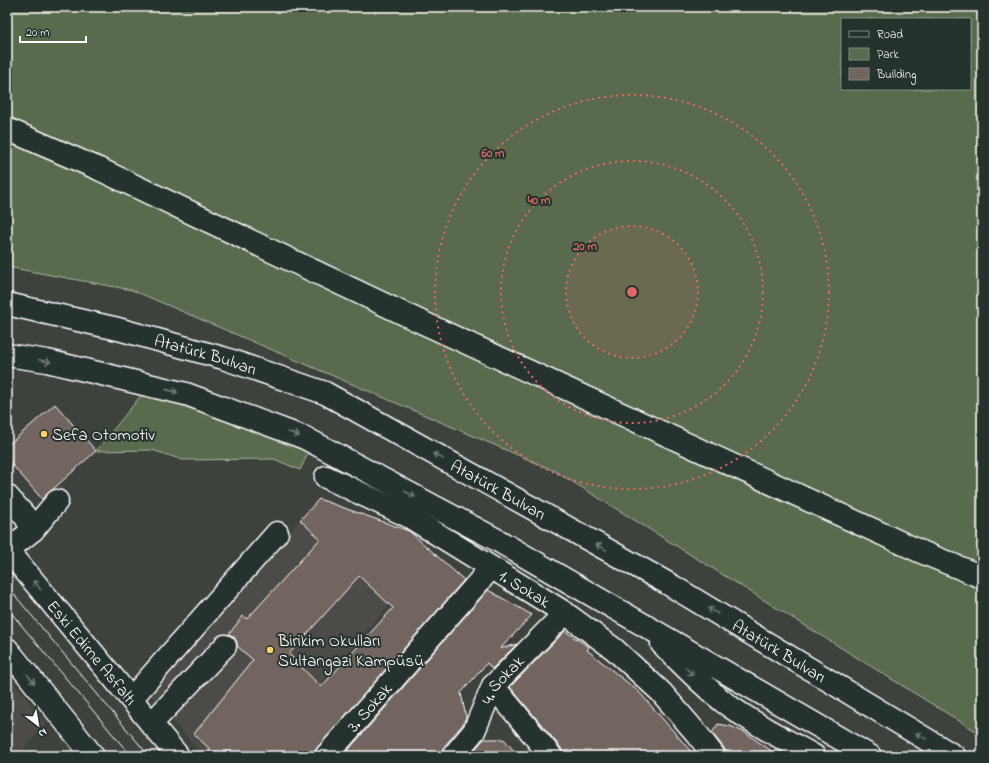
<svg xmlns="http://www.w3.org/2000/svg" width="989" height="763" font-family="'Indie Flower',sans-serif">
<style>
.built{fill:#4d4c46}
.green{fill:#5a6b4d;stroke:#acb5a6;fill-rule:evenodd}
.building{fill:#72655e;stroke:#fff;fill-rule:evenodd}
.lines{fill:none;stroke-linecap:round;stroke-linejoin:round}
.minor-casing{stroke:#fff;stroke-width:25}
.major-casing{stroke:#fff;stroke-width:25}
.highway-casing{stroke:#fff;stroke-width:25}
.minor{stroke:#26332d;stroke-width:22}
.major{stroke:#26332d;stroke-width:22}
.highway{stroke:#26332d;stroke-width:22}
.tram{stroke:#fff;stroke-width:1}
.oneway{stroke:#727a76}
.ring{fill:none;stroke:#e26868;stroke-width:2;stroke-dasharray:2 4}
.poi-dot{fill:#ffd166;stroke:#26332d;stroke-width:1.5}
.labels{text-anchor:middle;stroke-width:4;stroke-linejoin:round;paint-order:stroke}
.street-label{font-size:17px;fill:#fff;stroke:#26332d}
.poi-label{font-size:17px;fill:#fff;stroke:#26332d;text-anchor:start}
.centre{fill:#e26868;stroke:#26332d;stroke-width:2}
.ring-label{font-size:12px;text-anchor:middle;font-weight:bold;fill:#e26868;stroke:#26332d;stroke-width:4;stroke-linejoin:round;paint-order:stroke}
</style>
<rect width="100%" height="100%" fill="#3d423c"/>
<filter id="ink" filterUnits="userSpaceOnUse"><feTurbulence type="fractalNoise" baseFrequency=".025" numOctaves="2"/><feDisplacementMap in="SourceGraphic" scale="8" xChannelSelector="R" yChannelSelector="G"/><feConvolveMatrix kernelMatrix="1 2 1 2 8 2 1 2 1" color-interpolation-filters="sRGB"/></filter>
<g filter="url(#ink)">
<path class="built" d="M 300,520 L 389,605 L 257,756 L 203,756 L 151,695 Z
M 7,675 L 46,723 L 18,756 L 7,756 Z"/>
<path class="green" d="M 7,7 L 982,7 L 982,735 L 555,471 L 132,290 L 7,267 ZM 842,19 L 970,19 L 970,89 L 842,89 Z
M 143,393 L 178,401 L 310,449 L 300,470 L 274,459 L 183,460 L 152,450 L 96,451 Z"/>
<path class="building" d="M 55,404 L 96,451 L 42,499 L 7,459 L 7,446 Z
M 319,499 L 409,531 L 464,580 L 317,748 L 314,756 L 217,756 L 194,734 L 253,660 L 237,646 L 237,642 L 234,637 L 229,634 L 243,616 L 247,619 L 320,539 L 300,520 ZM 359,576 L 393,608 L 321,687 L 289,654 Z
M 488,590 L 532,615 L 500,649 L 517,644 L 492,669 L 487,663 L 461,693 L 466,717 L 463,724 L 443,748 L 441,756 L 343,756 Z
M 565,631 L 589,647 L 587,650 L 639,692 L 695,756 L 563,756 L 561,748 L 510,687 Z
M 718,724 L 730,726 L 744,732 L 779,756 L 726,756 L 724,748 L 712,733 Z
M 484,739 L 504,739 L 518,756 L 469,756 Z"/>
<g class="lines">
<defs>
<g id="minor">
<path d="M 7,129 L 99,169 L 417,320 L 919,551 L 982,577"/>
<path id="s1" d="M 326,477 L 408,516 L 565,613 L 614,649 L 661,692 L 698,735 L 714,756"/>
<path d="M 7,496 L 25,516 L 33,530 L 8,550"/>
<path d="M 33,530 L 57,501"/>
<path d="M 493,686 L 551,756"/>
<path d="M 131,699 L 277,533"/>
<path d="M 151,724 L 225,646"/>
<path id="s2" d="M 326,756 L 491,568"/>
<path id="s3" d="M 453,756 L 474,731 L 493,686 L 565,613"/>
</g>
<g id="major">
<path id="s4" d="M 7,549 L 178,756"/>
<path d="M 7,649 L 93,756"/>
</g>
<g id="highway">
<path id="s5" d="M 7,304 L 118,329 L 223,358 L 325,393 L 667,583 L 954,756"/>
<path d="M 7,355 L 47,361 L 186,394 L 305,438 L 497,540 L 870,756"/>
<path d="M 662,644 C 682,664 702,685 725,703 C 752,723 784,739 814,756"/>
</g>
</defs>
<use href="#minor" class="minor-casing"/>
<use href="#major" class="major-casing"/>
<use href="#highway" class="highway-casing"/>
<use href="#minor" class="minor"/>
<use href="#major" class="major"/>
<use href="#highway" class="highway"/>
<path class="tram" d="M 7,586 L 149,756
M 7,608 L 131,756"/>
</g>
<defs><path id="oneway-shaft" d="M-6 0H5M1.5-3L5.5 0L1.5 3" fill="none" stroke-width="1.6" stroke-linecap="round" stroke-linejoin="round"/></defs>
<g class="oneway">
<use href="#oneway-shaft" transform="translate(45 361) rotate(11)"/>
<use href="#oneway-shaft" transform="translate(172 391) rotate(13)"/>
<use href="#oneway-shaft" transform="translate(294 434) rotate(20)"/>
<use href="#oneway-shaft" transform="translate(438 456) rotate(-151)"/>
<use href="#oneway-shaft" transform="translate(410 494) rotate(28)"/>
<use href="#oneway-shaft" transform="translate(601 547) rotate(-151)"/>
<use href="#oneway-shaft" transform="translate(37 585) rotate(-129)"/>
<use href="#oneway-shaft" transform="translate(713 611) rotate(-149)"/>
<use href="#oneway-shaft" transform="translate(689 671) rotate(45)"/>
<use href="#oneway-shaft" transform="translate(31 679) rotate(51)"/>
<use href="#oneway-shaft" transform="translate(921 736) rotate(-149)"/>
</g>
</g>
<circle cx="632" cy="292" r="66" fill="#e26868" fill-opacity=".12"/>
<g class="ring">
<circle cx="632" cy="292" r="66"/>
<circle cx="632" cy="292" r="131"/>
<circle cx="632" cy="292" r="197"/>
</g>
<g class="poi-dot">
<circle cx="44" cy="434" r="4"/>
<circle cx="270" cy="650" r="4"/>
</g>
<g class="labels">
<g class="street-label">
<text dy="6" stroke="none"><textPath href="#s5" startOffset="205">Atatürk Bulvarı</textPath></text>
<text dy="6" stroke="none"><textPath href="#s5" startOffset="529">Atatürk Bulvarı</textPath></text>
<text dy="6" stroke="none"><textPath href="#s1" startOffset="228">1. Sokak</textPath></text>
<text dy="6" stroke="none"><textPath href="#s5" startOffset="853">Atatürk Bulvarı</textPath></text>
<text dy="6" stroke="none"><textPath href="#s4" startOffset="134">Eski Edirne Asfaltı</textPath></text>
<text dy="6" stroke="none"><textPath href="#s3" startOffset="92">4. Sokak</textPath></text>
<text dy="6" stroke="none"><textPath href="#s2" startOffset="65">3. Sokak</textPath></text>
</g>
<g class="poi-label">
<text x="52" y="440">Sefa Otomotiv</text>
<text x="278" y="646">Birikim Okulları<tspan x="278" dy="20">Sultangazi Kampüsü</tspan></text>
</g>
</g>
<circle cx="632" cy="292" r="6" class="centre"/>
<g class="ring-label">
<text x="493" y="157">60 m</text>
<text x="539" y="204">40 m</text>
<text x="585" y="250">20 m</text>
</g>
<rect width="989" height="763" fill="none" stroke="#26332d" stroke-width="24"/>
<rect x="12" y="12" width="965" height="739" fill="none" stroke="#fff" stroke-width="1.5" filter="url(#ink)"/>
<rect x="841" y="18" width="130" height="72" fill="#26332d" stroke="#7d8581"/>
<rect x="849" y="31" width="20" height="6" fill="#26332d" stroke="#7d8581"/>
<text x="877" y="38" font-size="12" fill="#ffffff">Road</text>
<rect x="849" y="48" width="20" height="12" fill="#5a6b4d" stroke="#7d8581"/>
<text x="877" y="58" font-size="12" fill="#ffffff">Park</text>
<rect x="849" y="68" width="20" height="12" fill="#72655e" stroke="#7d8581"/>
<text x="877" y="78" font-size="12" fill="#ffffff">Building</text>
<g transform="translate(38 725) rotate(149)" stroke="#26332d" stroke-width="3" paint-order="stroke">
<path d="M0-3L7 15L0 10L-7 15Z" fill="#ffffff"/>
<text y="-6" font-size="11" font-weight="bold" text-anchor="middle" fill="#ffffff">N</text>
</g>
<path d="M20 36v6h66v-6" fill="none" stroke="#ffffff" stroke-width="2"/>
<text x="26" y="36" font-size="12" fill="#ffffff" stroke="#26332d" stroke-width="3" paint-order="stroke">20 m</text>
</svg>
